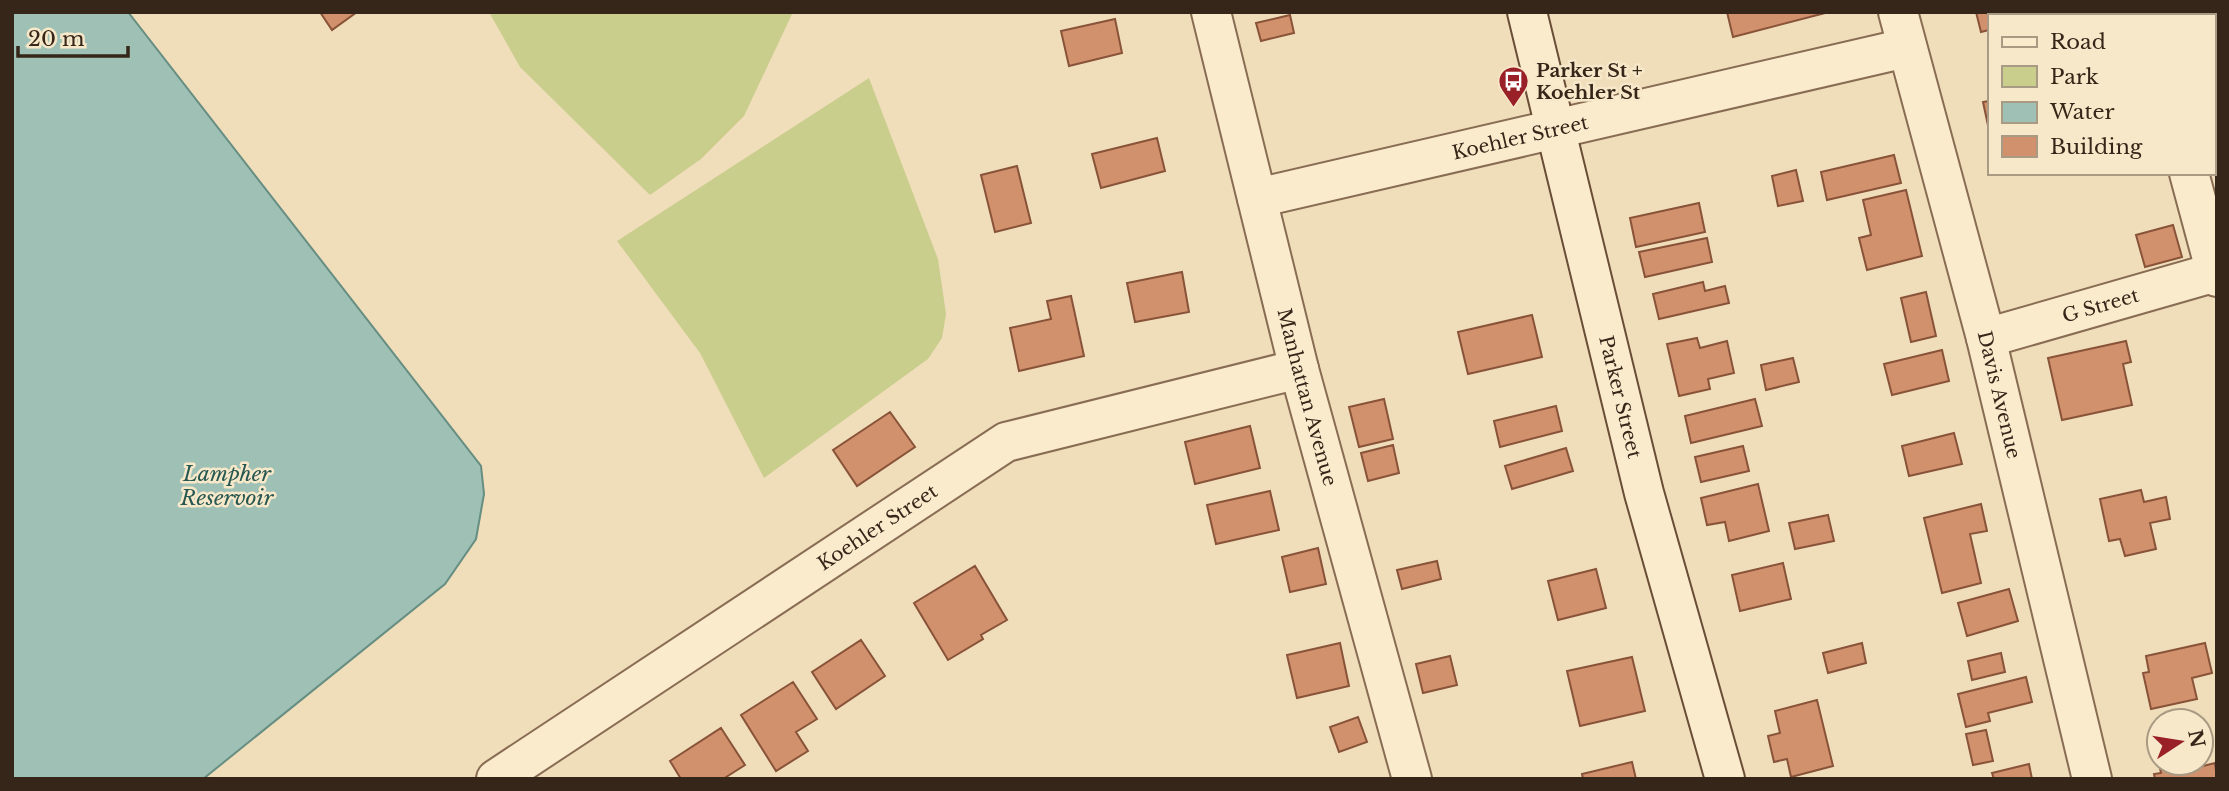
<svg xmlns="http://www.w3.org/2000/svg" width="2229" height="791" font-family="'Libre Baskerville',serif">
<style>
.green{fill:#cace8d}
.water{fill:#9fc0b5;stroke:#668e82;stroke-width:2}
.building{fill:#d1916d;stroke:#885338;stroke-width:2}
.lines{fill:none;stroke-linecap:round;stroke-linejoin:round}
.street-casing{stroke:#886c53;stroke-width:42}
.secondary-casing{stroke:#694d37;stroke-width:42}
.street{stroke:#fbebcd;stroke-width:38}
.secondary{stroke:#fbebcd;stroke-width:38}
.labels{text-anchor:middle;stroke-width:5;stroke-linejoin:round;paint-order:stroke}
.poi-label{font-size:19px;font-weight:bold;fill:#352619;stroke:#f7e8c9;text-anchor:start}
.street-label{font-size:19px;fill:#352619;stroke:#f7e8c9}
.water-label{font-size:21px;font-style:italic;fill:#275751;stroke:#f7e8c9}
</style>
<rect width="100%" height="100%" fill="#f0ddba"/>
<path class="green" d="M 489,12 L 793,12 L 744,116 L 701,159 L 650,195 L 520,67 Z
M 869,78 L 938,259 L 946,314 L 942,338 L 928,359 L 764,478 L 700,353 L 617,241 Z"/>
<path class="water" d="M 12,12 L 128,12 L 481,466 L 484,494 L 476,539 L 445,584 L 203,779 L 12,779 Z"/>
<path class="building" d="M 320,12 L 357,12 L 332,30 Z
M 1727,12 L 1829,12 L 1733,37 Z
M 1976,12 L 2043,12 L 2044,16 L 1989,16 L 1989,30 L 1981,32 Z
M 2198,12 L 2217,12 L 2217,34 L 2213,35 L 2213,16 L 2199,16 Z
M 1290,15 L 1294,33 L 1261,41 L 1256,23 Z
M 1115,19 L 1122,53 L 1069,66 L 1061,31 Z
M 1989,101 L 1989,130 L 1983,102 Z
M 1157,138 L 1165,171 L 1101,188 L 1092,154 Z
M 1894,155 L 1901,183 L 1827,200 L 1821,172 Z
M 1017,166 L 1031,223 L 995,232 L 981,175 Z
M 1796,170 L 1803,201 L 1778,206 L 1772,176 Z
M 1906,190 L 1922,256 L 1867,270 L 1859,238 L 1871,235 L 1863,200 Z
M 1699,203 L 1705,232 L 1636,247 L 1630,218 Z
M 2173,225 L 2182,257 L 2145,267 L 2136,235 Z
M 1707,238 L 1712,262 L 1645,277 L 1639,252 Z
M 1182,272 L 1189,312 L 1135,322 L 1127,283 Z
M 1703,282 L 1705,291 L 1725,286 L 1729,303 L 1659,319 L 1653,294 Z
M 1926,292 L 1936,336 L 1911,342 L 1901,298 Z
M 1071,296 L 1084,356 L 1019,371 L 1010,328 L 1051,319 L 1047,301 Z
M 1532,315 L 1542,357 L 1468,374 L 1458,332 Z
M 1697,338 L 1700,348 L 1727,341 L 1734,373 L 1708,379 L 1710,389 L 1679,396 L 1667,344 Z
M 2126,341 L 2131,362 L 2123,364 L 2132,405 L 2062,420 L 2048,358 Z
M 1942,350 L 1949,381 L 1892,395 L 1884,364 Z
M 1793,358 L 1799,382 L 1766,390 L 1761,365 Z
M 1384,399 L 1393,439 L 1359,447 L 1349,407 Z
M 1755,399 L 1762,426 L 1691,443 L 1685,416 Z
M 1556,406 L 1562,431 L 1500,447 L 1494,421 Z
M 890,412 L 915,447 L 857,486 L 833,450 Z
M 1250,426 L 1260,468 L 1195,484 L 1185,442 Z
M 1954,433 L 1962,464 L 1909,476 L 1902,446 Z
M 1393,445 L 1399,473 L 1368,481 L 1361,453 Z
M 1743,446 L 1749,471 L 1701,482 L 1695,457 Z
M 1566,448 L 1573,471 L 1512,489 L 1505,466 Z
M 1758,484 L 1769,531 L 1729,541 L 1725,522 L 1707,525 L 1701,498 Z
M 2141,490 L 2144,502 L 2166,497 L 2170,519 L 2150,523 L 2156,549 L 2125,556 L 2120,539 L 2109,541 L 2100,499 Z
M 1270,491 L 1279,530 L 1216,544 L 1207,505 Z
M 1981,504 L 1987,531 L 1970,534 L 1981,583 L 1942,593 L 1924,518 Z
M 1828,515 L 1834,541 L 1795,549 L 1789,523 Z
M 1318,548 L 1326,584 L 1290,592 L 1282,557 Z
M 1437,561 L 1441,579 L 1402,589 L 1397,570 Z
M 1783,563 L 1791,599 L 1740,611 L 1732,575 Z
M 975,566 L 1007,620 L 981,635 L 983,639 L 948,660 L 914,603 Z
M 1596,569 L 1606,608 L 1558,620 L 1548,581 Z
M 2009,589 L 2018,621 L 1967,636 L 1958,603 Z
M 861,640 L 885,676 L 836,709 L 812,672 Z
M 1340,643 L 1349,686 L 1297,698 L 1287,655 Z
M 1862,643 L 1866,663 L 1828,673 L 1823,653 Z
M 2205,643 L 2212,673 L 2192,678 L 2197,699 L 2151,709 L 2143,673 L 2149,672 L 2146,656 Z
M 2001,653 L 2005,672 L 1972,680 L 1968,661 Z
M 1450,656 L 1457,685 L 1423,693 L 1416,664 Z
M 1632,657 L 1645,711 L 1580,726 L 1567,671 Z
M 2026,677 L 2032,702 L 1988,713 L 1990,721 L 1966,727 L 1958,694 Z
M 793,682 L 817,719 L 796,732 L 808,751 L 776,771 L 741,715 Z
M 1817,700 L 1833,766 L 1791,777 L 1787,759 L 1774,762 L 1768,736 L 1780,733 L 1775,711 Z
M 1358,717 L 1367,742 L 1339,752 L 1330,727 Z
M 721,728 L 745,765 L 723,779 L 681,779 L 670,761 Z
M 1986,730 L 1993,761 L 1973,765 L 1966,734 Z
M 1632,762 L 1636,779 L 1583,779 L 1582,774 Z
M 2159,763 L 2190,763 L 2191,769 L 2215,763 L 2217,779 L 2155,779 L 2154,774 L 2161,773 Z
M 2029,764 L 2032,779 L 1994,779 L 1992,773 Z"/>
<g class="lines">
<defs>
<g id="street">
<path id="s1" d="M 1211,12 L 1299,369 L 1412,779"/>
<path id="s2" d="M 1898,12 L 1986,338 L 2092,779"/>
<path d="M 2146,12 L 2147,16"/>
<path d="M 2189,173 L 2217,277"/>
<path id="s3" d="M 1257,198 L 1906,48"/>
<path id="s4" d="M 1986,338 L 2216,272"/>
<path id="s5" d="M 496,779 L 1006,442 L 1299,369"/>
</g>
<g id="secondary">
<path id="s6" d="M 1527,12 L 1644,493 L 1725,779"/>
</g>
</defs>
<use href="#street" class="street-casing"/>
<use href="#secondary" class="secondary-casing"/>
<use href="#street" class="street"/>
<use href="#secondary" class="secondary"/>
</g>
<defs>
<symbol id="bus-pin" viewBox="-11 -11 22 30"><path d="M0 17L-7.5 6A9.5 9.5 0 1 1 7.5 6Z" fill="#9a2027" stroke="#f7e8c9"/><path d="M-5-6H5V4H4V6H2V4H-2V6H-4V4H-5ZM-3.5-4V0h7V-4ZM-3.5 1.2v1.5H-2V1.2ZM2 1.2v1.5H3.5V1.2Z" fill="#fff"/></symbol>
</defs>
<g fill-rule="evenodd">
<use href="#bus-pin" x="1496" y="64" width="35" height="47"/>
</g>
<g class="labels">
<g class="poi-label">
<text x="1536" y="77">Parker St +<tspan x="1536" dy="22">Koehler St</tspan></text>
</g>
<g class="street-label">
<text dy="7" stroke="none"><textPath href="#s3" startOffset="270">Koehler Street</textPath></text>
<text dy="7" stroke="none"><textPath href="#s4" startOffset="119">G Street</textPath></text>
<text dy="7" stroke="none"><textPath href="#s2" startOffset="396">Davis Avenue</textPath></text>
<text dy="7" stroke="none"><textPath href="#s1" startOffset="397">Manhattan Avenue</textPath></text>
<text dy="7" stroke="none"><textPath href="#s6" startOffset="396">Parker Street</textPath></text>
<text dy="7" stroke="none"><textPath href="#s5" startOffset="457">Koehler Street</textPath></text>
</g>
<g class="water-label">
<text x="227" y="481">Lampher<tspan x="227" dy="24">Reservoir</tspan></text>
</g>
</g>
<rect width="2229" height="791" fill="none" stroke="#352619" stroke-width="28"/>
<rect x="1988" y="14" width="228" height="161" fill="#f7e8c9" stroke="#a99a83" stroke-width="2"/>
<rect x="2002" y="37" width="35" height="10" fill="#fbebcd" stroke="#a99a83" stroke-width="2"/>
<text x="2050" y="49" font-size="21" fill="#352619">Road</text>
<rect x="2002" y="66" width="35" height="21" fill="#cace8d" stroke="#a99a83" stroke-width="2"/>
<text x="2050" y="84" font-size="21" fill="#352619">Park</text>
<rect x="2002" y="102" width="35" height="21" fill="#9fc0b5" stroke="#a99a83" stroke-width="2"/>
<text x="2050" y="119" font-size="21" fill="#352619">Water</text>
<rect x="2002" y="136" width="35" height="21" fill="#d1916d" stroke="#a99a83" stroke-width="2"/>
<text x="2050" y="154" font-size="21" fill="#352619">Building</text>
<g transform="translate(2180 742) rotate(78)"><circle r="33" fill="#f7e8c9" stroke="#a99a83" stroke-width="2"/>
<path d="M0-5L12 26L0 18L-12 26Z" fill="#9a2027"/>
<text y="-10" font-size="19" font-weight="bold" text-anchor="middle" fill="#352619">N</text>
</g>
<path d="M18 46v10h110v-10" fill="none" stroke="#352619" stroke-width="3.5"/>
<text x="28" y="46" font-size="21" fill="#352619" stroke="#f7e8c9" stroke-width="5" paint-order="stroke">20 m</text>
</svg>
